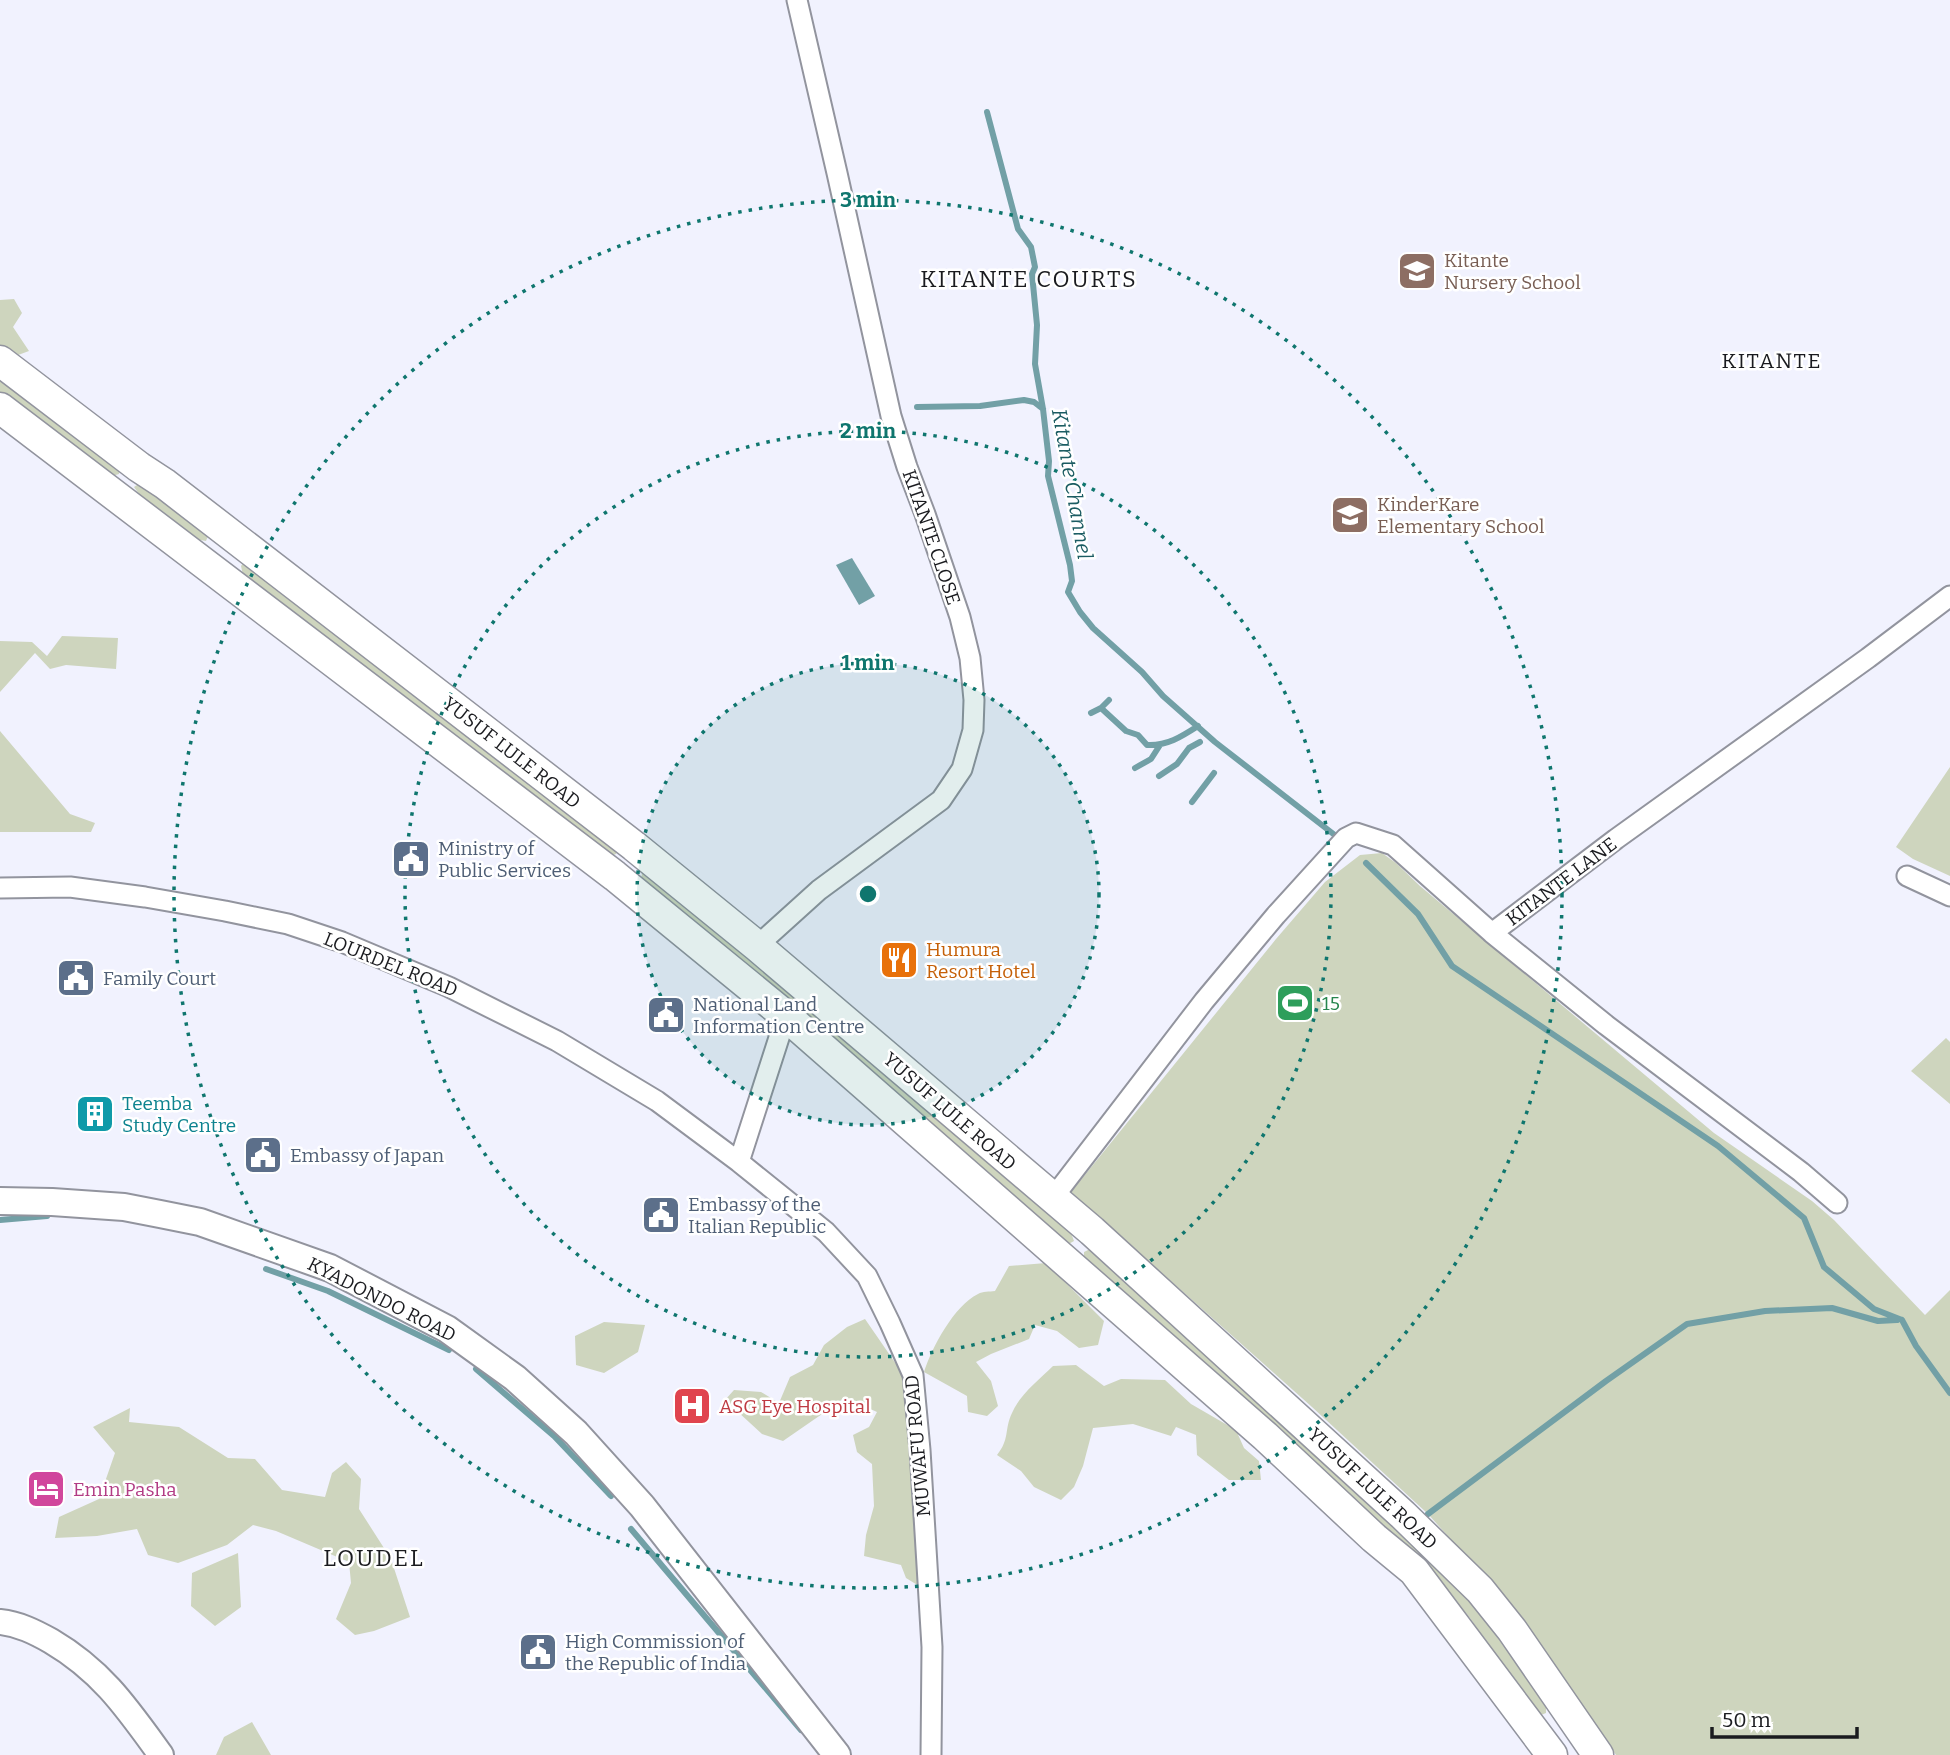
<svg xmlns="http://www.w3.org/2000/svg" width="1950" height="1755" font-family="Bitter,serif">
<style>
.green{fill:#ced5be}
.water{fill:#72a0a6}
.lines{fill:none;stroke-linecap:round;stroke-linejoin:round}
.stream{stroke:#72a0a6;stroke-width:6}
.minor-casing{stroke:#92949e;stroke-width:23}
.tertiary-casing{stroke:#92949e;stroke-width:28}
.secondary-casing{stroke:#92949e;stroke-width:30}
.primary-casing{stroke:#92949e;stroke-width:33}
.minor{stroke:#fff;stroke-width:19}
.tertiary{stroke:#fff;stroke-width:24}
.secondary{stroke:#fff;stroke-width:26}
.primary{stroke:#fff;stroke-width:30}
.ring{fill:none;stroke:#0f766e;stroke-width:3.5;stroke-dasharray:3.5 7}
.labels{text-anchor:middle;stroke-width:5;stroke-linejoin:round;paint-order:stroke}
.education-label{font-size:19px;fill:#785e54;stroke:#fff;text-anchor:start}
.street-label{font-size:19px;fill:#1a1b1f;stroke:#fff}
.service-label{font-size:19px;fill:#4e5e75;stroke:#fff;text-anchor:start}
.food-label{font-size:19px;fill:#c56008;stroke:#fff;text-anchor:start}
.leisure-label{font-size:19px;fill:#27864d;stroke:#fff;text-anchor:start}
.culture-label{font-size:19px;fill:#0d838f;stroke:#fff;text-anchor:start}
.health-label{font-size:19px;fill:#be3a42;stroke:#fff;text-anchor:start}
.hotel-label{font-size:19px;fill:#b23c85;stroke:#fff;text-anchor:start}
.neighbourhood-label{font-size:21px;letter-spacing:2px;fill:#1a1b1f;stroke:#fff}
.water-label{font-size:21px;font-style:italic;fill:#1b5c62;stroke:#fff}
.quarter-label{font-size:23px;letter-spacing:2px;fill:#1a1b1f;stroke:#fff}
.centre{fill:#0f766e;stroke:#fff;stroke-width:3.5}
.ring-label{font-size:21px;text-anchor:middle;font-weight:bold;fill:#0f766e;stroke:#fff;stroke-width:5;stroke-linejoin:round;paint-order:stroke}
</style>
<rect width="100%" height="100%" fill="#f1f2fe"/>
<path class="green" d="M 14,299 L 22,313 L 13,327 L 29,351 L 10,358 L 0,350 L 0,300 Z
M 0,374 L 120,467 L 119,474 L 109,477 L 0,392 Z
M 140,483 L 206,531 L 208,536 L 206,541 L 200,540 L 139,494 L 134,487 Z
M 244,562 L 618,850 L 616,854 L 611,856 L 243,575 L 241,566 Z
M 62,636 L 118,638 L 116,669 L 66,665 L 50,669 L 35,653 L 0,692 L 0,641 L 32,642 L 47,656 Z
M 0,731 L 70,814 L 95,823 L 91,832 L 0,832 Z
M 1950,767 L 1950,876 L 1913,859 L 1896,847 Z
M 1382,853 L 1396,863 L 1420,886 L 1714,1133 L 1812,1201 L 1834,1220 L 1925,1315 L 1950,1290 L 1950,1755 L 1616,1755 L 1516,1612 L 1428,1514 L 1312,1407 L 1071,1192 L 1276,939 L 1325,882 L 1360,855 Z
M 645,870 L 905,1085 L 995,1169 L 1071,1233 L 1074,1241 L 1065,1246 L 641,881 L 642,873 Z
M 1946,1038 L 1950,1042 L 1950,1104 L 1911,1071 Z
M 1090,1249 L 1408,1531 L 1486,1617 L 1546,1703 L 1546,1713 L 1541,1715 L 1532,1709 L 1470,1618 L 1448,1592 L 1410,1553 L 1084,1259 L 1084,1252 Z
M 1046,1263 L 1104,1321 L 1098,1345 L 1079,1348 L 1057,1331 L 1035,1325 L 1029,1339 L 991,1354 L 976,1362 L 991,1381 L 998,1406 L 987,1416 L 968,1412 L 967,1396 L 924,1372 C 932,1347 954,1306 978,1294 C 983,1291 989,1292 995,1291 L 1009,1266 Z
M 865,1319 L 905,1377 L 916,1489 L 919,1586 L 906,1578 L 901,1565 L 864,1556 L 866,1535 L 874,1506 L 872,1464 L 857,1452 L 853,1435 L 869,1427 L 877,1412 L 844,1397 L 838,1403 L 783,1441 L 762,1434 L 725,1400 L 734,1390 L 761,1392 L 779,1403 L 790,1377 L 813,1365 L 824,1345 L 847,1327 Z
M 604,1322 L 645,1325 L 638,1352 L 604,1373 L 576,1365 L 575,1336 Z
M 1076,1365 L 1104,1386 L 1121,1379 L 1165,1380 L 1191,1404 L 1236,1430 L 1244,1448 L 1259,1461 L 1261,1480 L 1229,1480 L 1197,1455 L 1196,1435 L 1176,1427 L 1171,1436 L 1133,1424 L 1093,1428 L 1083,1466 L 1074,1487 L 1061,1500 L 1034,1487 L 1021,1471 L 997,1455 C 1010,1439 1004,1430 1012,1413 C 1020,1394 1039,1380 1053,1366 Z
M 130,1408 L 129,1422 L 179,1427 L 228,1458 L 255,1459 L 282,1490 L 325,1497 L 332,1473 L 346,1462 L 361,1479 L 359,1509 L 391,1559 L 410,1617 L 374,1631 L 355,1635 L 336,1619 L 351,1583 L 349,1562 L 276,1531 L 253,1525 L 227,1545 L 178,1563 L 148,1555 L 137,1529 L 97,1536 L 55,1538 L 59,1517 L 99,1499 L 115,1453 L 93,1427 Z
M 238,1553 L 241,1607 L 215,1626 L 191,1606 L 192,1573 Z
M 252,1722 L 271,1755 L 216,1755 L 224,1737 Z"/>
<path class="water" d="M 852,558 L 875,596 L 859,605 L 836,565 Z"/>
<g class="lines">
<path class="stream" d="M 987,112 L 1018,229 L 1031,247 L 1035,267 L 1032,274 L 1037,325 L 1035,364 L 1043,409 L 1049,461 L 1048,476 L 1070,565 L 1072,581 L 1068,592 L 1080,612 L 1093,628 L 1142,672 L 1163,696 L 1215,742 L 1336,836
M 917,407 L 980,406 L 1024,400 L 1034,402 L 1043,409
M 1101,708 L 1126,731 L 1138,735 L 1147,745 C 1167,746 1181,737 1198,726
M 1091,713 L 1101,708 L 1109,700
M 1135,768 L 1151,759 L 1160,745
M 1159,776 L 1177,764 L 1189,748 L 1200,742
M 1192,802 L 1214,773
M 1366,863 L 1418,914 L 1452,966 L 1718,1146 L 1804,1218 L 1824,1267 L 1874,1309 L 1902,1320
M 0,1220 L 47,1216
M 266,1269 L 328,1291 L 449,1350
M 1902,1320 L 1916,1346 L 1950,1393
M 476,1369 L 554,1436 L 611,1496
M 1428,1514 L 1606,1381 L 1687,1324 L 1765,1311 L 1832,1308 L 1878,1321 L 1897,1320
M 631,1529 L 801,1730"/>
<defs>
<path id="minor" d="M 1907,876 L 1950,896
M 0,888 L 70,887 L 145,897 L 225,911 L 288,924 L 342,942 L 449,987 L 557,1041 L 657,1101 L 739,1162 L 826,1232 L 867,1276 L 890,1323 L 913,1375 L 920,1450 L 932,1647 L 931,1755
M 1492,933 L 1606,1025 L 1801,1172 L 1837,1203
M 757,946 L 819,890 L 941,800 L 962,769 L 973,730 L 974,700 L 970,658 L 960,617 L 925,514 L 907,467 L 891,416 L 837,173 L 797,0
M 739,1162 L 786,1016
M 1052,1199 L 1204,1001 L 1276,915 L 1346,838 L 1356,833 L 1393,845 L 1492,933 L 1616,839 L 1868,658 L 1950,596"/>
<path id="tertiary" d="M 0,1622 C 19,1624 35,1632 51,1641 C 102,1671 127,1708 161,1755"/>
<path id="secondary" d="M 0,1201 L 52,1202 L 124,1207 L 160,1214 L 200,1222 L 330,1268 L 447,1329 L 515,1378 L 576,1433 L 642,1506 L 837,1755"/>
<path id="primary" d="M 0,361 L 139,467 L 165,484 L 634,846 L 757,946 L 1092,1231 L 1403,1515 L 1480,1590 L 1512,1630 L 1598,1755
M 0,408 L 615,876 L 786,1016 L 1265,1436 L 1374,1538 L 1414,1571 L 1552,1755"/>
</defs>
<use href="#minor" class="minor-casing"/>
<use href="#tertiary" class="tertiary-casing"/>
<use href="#secondary" class="secondary-casing"/>
<use href="#primary" class="primary-casing"/>
<use href="#minor" class="minor"/>
<use href="#tertiary" class="tertiary"/>
<use href="#secondary" class="secondary"/>
<use href="#primary" class="primary"/>
</g>
<circle cx="868" cy="894" r="231" fill="#0f766e" fill-opacity=".12"/>
<g class="ring">
<circle cx="868" cy="894" r="231"/>
<circle cx="868" cy="894" r="463"/>
<circle cx="868" cy="894" r="694"/>
</g>
<defs>
<symbol id="school-square" viewBox="-11 -11 22 22"><rect x="-9" y="-9" width="18" height="18" rx="4" fill="#8d6e63" stroke="#fff"/><path d="M0-5L7-2L0 1L-7-2ZM-4 1L0 2.5L4 1V4Q0 6-4 4Z" fill="#fff"/></symbol>
<symbol id="civic-square" viewBox="-11 -11 22 22"><rect x="-9" y="-9" width="18" height="18" rx="4" fill="#5c6f8a" stroke="#fff"/><path d="M-.6-6.5H3V-4.5H.6V-3L4-1V1h2V6H-6V1h2V-1L-.6-3ZM-1.2 2.5V6h2.4V2.5Z" fill="#fff"/></symbol>
<symbol id="restaurant-square" viewBox="-11 -11 22 22"><rect x="-9" y="-9" width="18" height="18" rx="4" fill="#e8710a" stroke="#fff"/><path d="M-5-6h1v4h1v-4h1v4h1v-4h1v5L-1.5 .5V6h-2V.5L-5-1ZM5-6V6H3V1.5H1.5Q1.5-4 5-6Z" fill="#fff"/></symbol>
<symbol id="stadium-square" viewBox="-11 -11 22 22"><rect x="-9" y="-9" width="18" height="18" rx="4" fill="#2e9e5b" stroke="#fff"/><path d="M0-5a6.5 5 0 1 0 0 10a6.5 5 0 1 0 0-10ZM-3.5-1.8h7v3.6h-7Z" fill="#fff"/></symbol>
<symbol id="building-square" viewBox="-11 -11 22 22"><rect x="-9" y="-9" width="18" height="18" rx="4" fill="#0f9aa8" stroke="#fff"/><path d="M-4-6H4V6H1V3H-1V6H-4ZM-2.5-4.3h1.7v1.8h-1.7ZM.8-4.3h1.7v1.8H.8ZM-2.5-1h1.7V.8h-1.7ZM.8-1h1.7V.8H.8Z" fill="#fff"/></symbol>
<symbol id="hospital-square" viewBox="-11 -11 22 22"><rect x="-9" y="-9" width="18" height="18" rx="4" fill="#e0444e" stroke="#fff"/><path d="M-5-5h3v3.5h4V-5h3V5h-3V1.5h-4V5h-3Z" fill="#fff"/></symbol>
<symbol id="hotel-square" viewBox="-11 -11 22 22"><rect x="-9" y="-9" width="18" height="18" rx="4" fill="#d1479c" stroke="#fff"/><path d="M-6-4.5h1.5V1H6V5H4.5V3h-9V5H-6ZM-4 0a1.8 1.8 0 1 1 3.6 0ZM.5 0V-2.5h3Q6-2.5 6 0Z" fill="#fff"/></symbol>
</defs>
<g fill-rule="evenodd">
<use href="#school-square" x="1395" y="249" width="44" height="44"/>
<use href="#school-square" x="1328" y="493" width="44" height="44"/>
<use href="#civic-square" x="389" y="837" width="44" height="44"/>
<use href="#restaurant-square" x="877" y="938" width="44" height="44"/>
<use href="#civic-square" x="54" y="956" width="44" height="44"/>
<use href="#stadium-square" x="1273" y="981" width="44" height="44"/>
<use href="#civic-square" x="644" y="993" width="44" height="44"/>
<use href="#building-square" x="73" y="1092" width="44" height="44"/>
<use href="#civic-square" x="241" y="1133" width="44" height="44"/>
<use href="#civic-square" x="639" y="1193" width="44" height="44"/>
<use href="#hospital-square" x="670" y="1384" width="44" height="44"/>
<use href="#hotel-square" x="24" y="1467" width="44" height="44"/>
<use href="#civic-square" x="516" y="1630" width="44" height="44"/>
</g>
<g class="labels">
<g class="education-label">
<text x="1444" y="267">Kitante<tspan x="1444" dy="22">Nursery School</tspan></text>
<text x="1377" y="511">KinderKare<tspan x="1377" dy="22">Elementary School</tspan></text>
</g>
<g class="street-label">
<text transform="translate(932 537) rotate(71)" y="7">KITANTE CLOSE</text>
<text transform="translate(512 752) rotate(38)" y="7">YUSUF LULE ROAD</text>
<text transform="translate(1561 881) rotate(-37)" y="7">KITANTE LANE</text>
<text transform="translate(391 964) rotate(22)" y="7">LOURDEL ROAD</text>
<text transform="translate(950 1111) rotate(41)" y="7">YUSUF LULE ROAD</text>
<text transform="translate(382 1299) rotate(27)" y="7">KYADONDO ROAD</text>
<text transform="translate(917 1446) rotate(-95)" y="7">MUWAFU ROAD</text>
<text transform="translate(1373 1488) rotate(43)" y="7">YUSUF LULE ROAD</text>
</g>
<g class="service-label">
<text x="438" y="855">Ministry of<tspan x="438" dy="22">Public Services</tspan></text>
<text x="103" y="985">Family Court</text>
<text x="693" y="1011">National Land<tspan x="693" dy="22">Information Centre</tspan></text>
<text x="290" y="1162">Embassy of Japan</text>
<text x="688" y="1211">Embassy of the<tspan x="688" dy="22">Italian Republic</tspan></text>
<text x="565" y="1648">High Commission of<tspan x="565" dy="22">the Republic of India</tspan></text>
</g>
<g class="food-label">
<text x="926" y="956">Humura<tspan x="926" dy="22">Resort Hotel</tspan></text>
</g>
<g class="leisure-label">
<text x="1322" y="1010">15</text>
</g>
<g class="culture-label">
<text x="122" y="1110">Teemba<tspan x="122" dy="22">Study Centre</tspan></text>
</g>
<g class="health-label">
<text x="719" y="1413">ASG Eye Hospital</text>
</g>
<g class="hotel-label">
<text x="73" y="1496">Emin Pasha</text>
</g>
<g class="neighbourhood-label">
<text x="1772" y="368">KITANTE</text>
</g>
<g class="water-label">
<text transform="translate(1072 484) rotate(80)" y="7">Kitante Channel</text>
</g>
<g class="quarter-label">
<text x="1029" y="287">KITANTE COURTS</text>
<text x="374" y="1566">LOUDEL</text>
</g>
</g>
<circle cx="868" cy="894" r="10" class="centre"/>
<g class="ring-label">
<text x="868" y="207">3 min</text>
<text x="868" y="438">2 min</text>
<text x="868" y="670">1 min</text>
</g>
<path d="M1712 1727v10h145v-10" fill="none" stroke="#1a1b1f" stroke-width="3.5"/>
<text x="1722" y="1727" font-size="21" fill="#1a1b1f" stroke="#ffffff" stroke-width="5" paint-order="stroke">50 m</text>
</svg>
